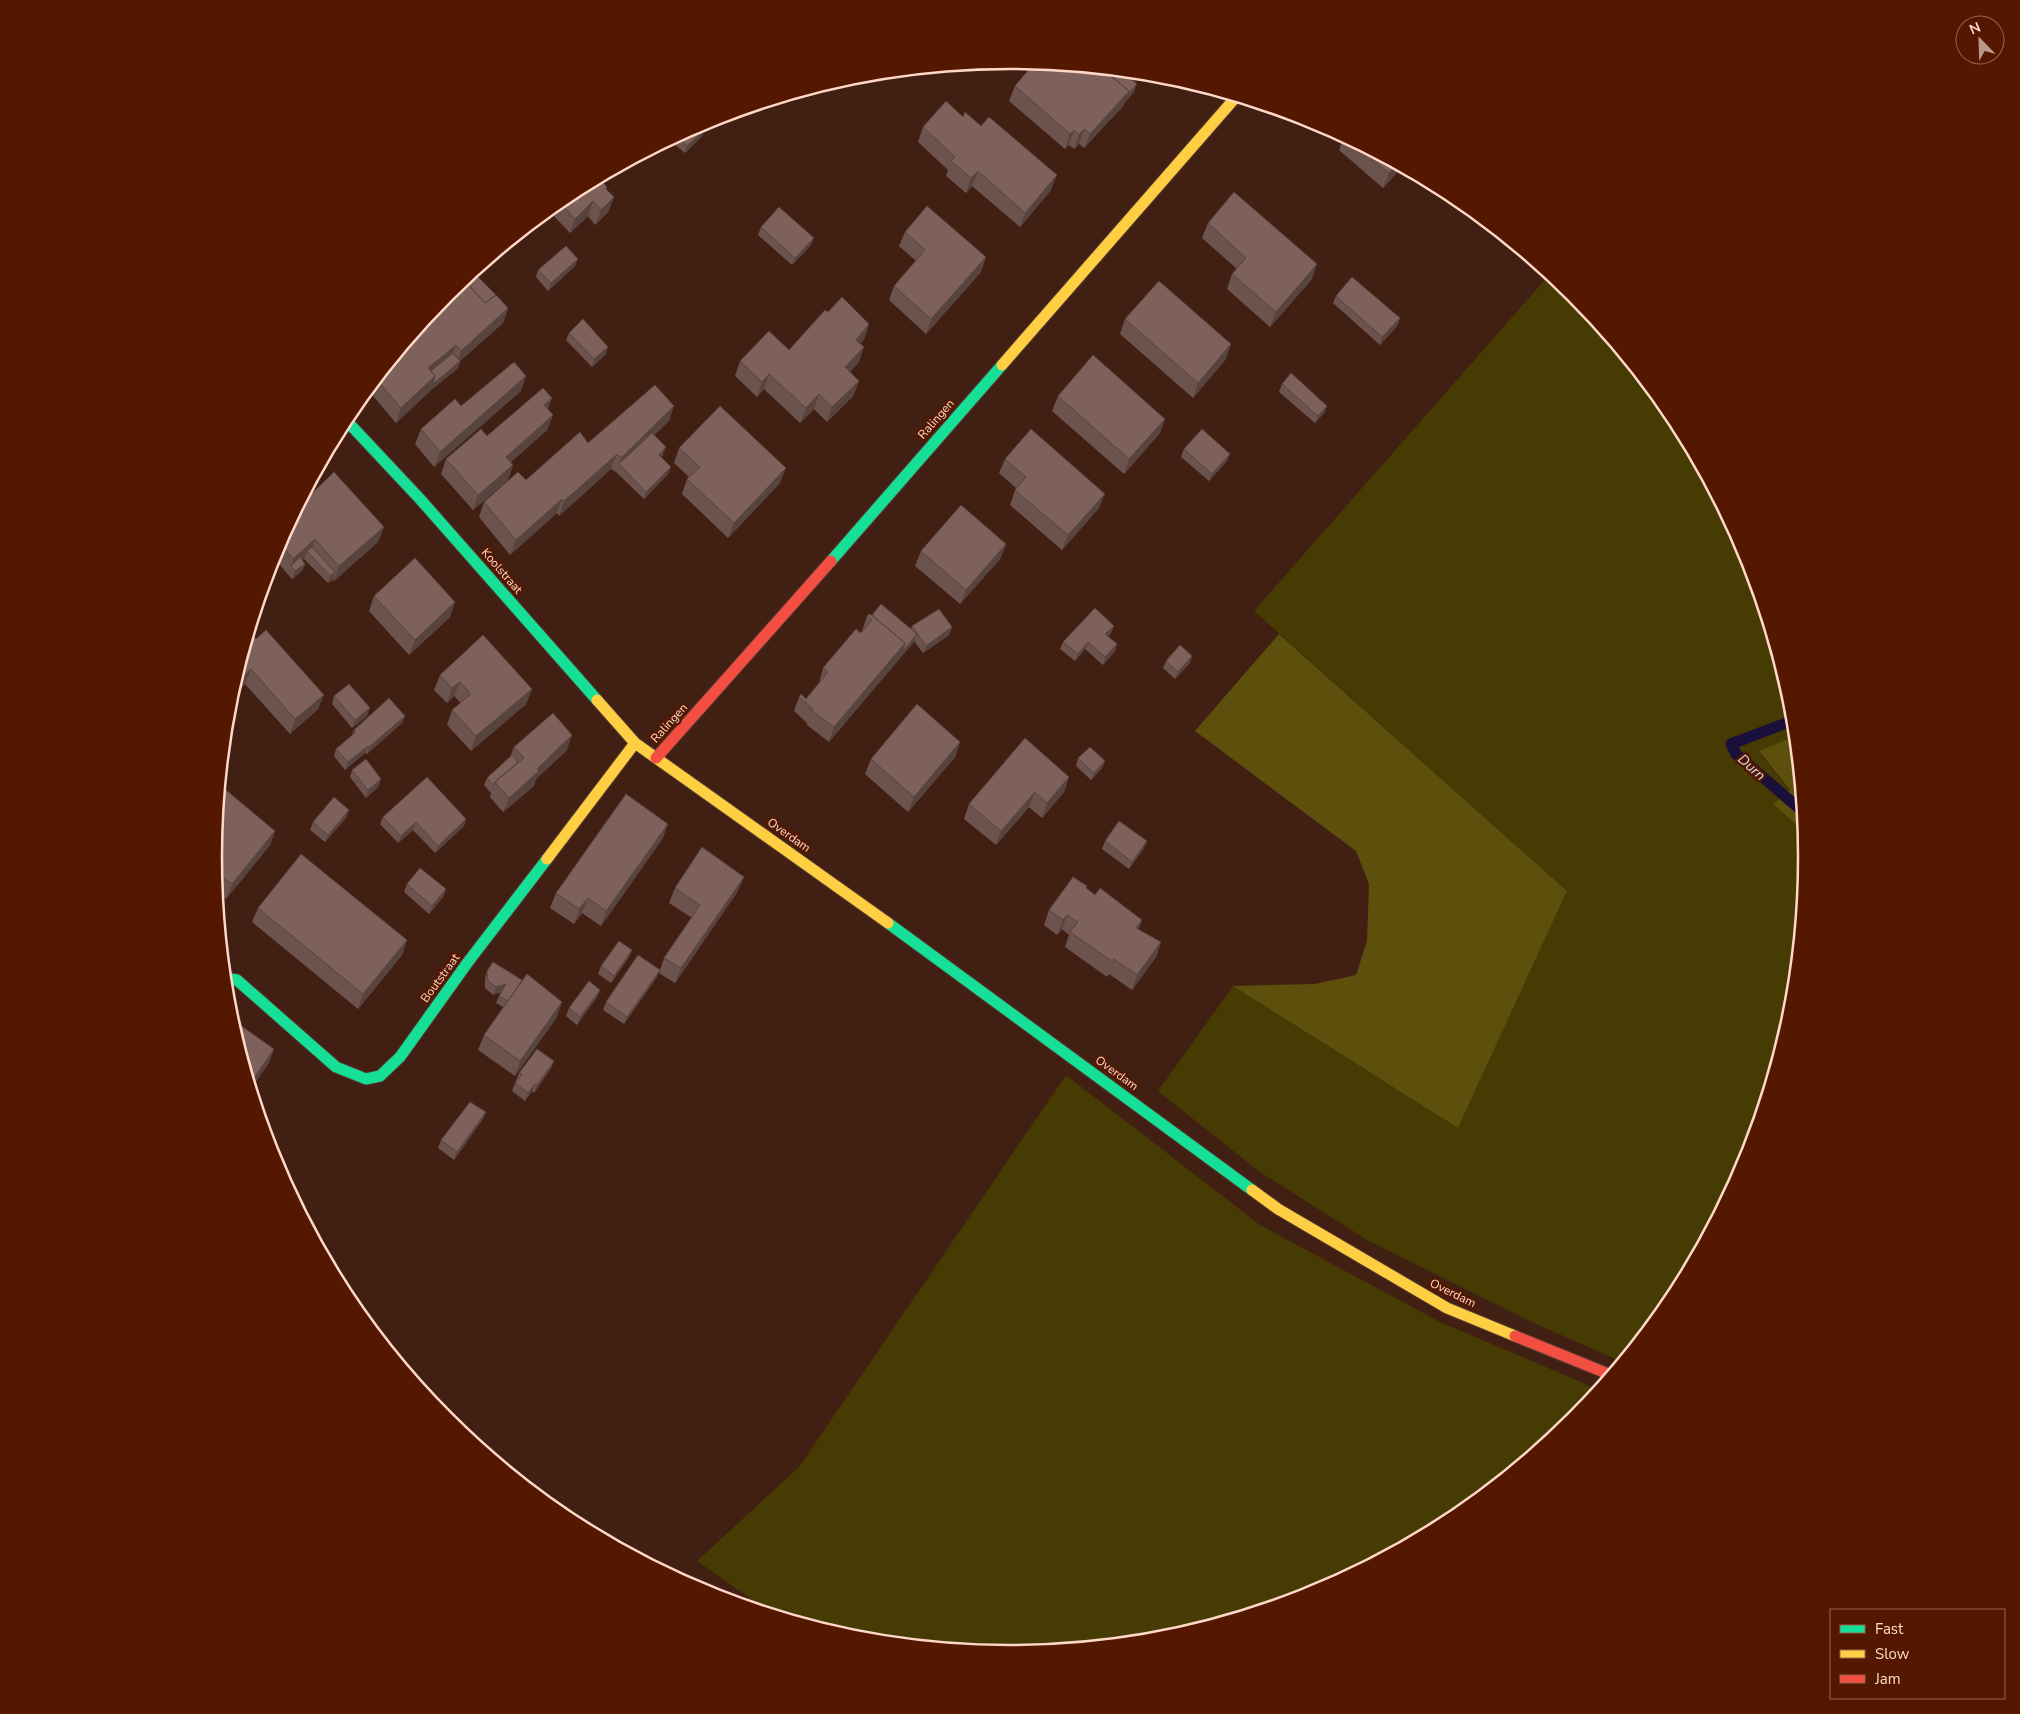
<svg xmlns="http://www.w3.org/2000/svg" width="2020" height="1714" font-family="'Nunito Sans',sans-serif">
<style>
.green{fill:#453b03}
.forest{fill:#5c500c}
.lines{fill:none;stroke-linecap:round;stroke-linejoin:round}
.stream{stroke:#180f3b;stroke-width:11}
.fast-casing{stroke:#583b30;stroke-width:13}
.slow-casing{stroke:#583b30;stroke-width:13}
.jam-casing{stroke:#583b30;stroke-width:13}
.fast{stroke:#16e098;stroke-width:11}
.slow{stroke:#ffcf43;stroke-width:11}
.jam{stroke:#f24e42;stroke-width:11}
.wall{fill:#6c534d}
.shaded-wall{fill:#58443f}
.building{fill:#7e615a;stroke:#58443f}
.labels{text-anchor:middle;stroke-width:5;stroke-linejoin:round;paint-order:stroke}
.street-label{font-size:12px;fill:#ffd8c9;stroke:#541800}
.water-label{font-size:14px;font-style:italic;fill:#dddff1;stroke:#541800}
.rim{fill:none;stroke:#ffd8c9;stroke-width:2.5}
</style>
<rect width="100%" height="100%" fill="#412013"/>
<path class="green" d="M 1550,274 L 1574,294 L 1673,414 L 1746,552 L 1792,702 L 1795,736 L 1759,752 L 1790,791 L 1773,804 L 1805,833 L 1807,857 L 1792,1013 L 1746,1162 L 1673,1300 L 1622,1362 L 1534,1323 L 1367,1240 L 1260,1172 L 1158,1091 L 1233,986 L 1458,1128 L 1567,891 L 1254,611 Z
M 1066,1075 L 1260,1225 L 1440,1322 L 1581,1382 L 1598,1391 L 1573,1421 L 1453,1520 L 1315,1593 L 1165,1639 L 1010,1654 L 854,1639 L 771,1613 L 697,1561 L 799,1467 Z"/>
<path class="forest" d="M 1279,634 L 1567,891 L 1458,1128 L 1233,986 L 1315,984 L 1356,975 L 1367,941 L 1369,884 L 1356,851 L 1195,731 Z
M 1795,736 L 1805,833 L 1773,804 L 1790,790 L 1759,751 Z"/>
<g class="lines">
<path class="stream" d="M 1794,720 L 1731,744 L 1736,754 L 1802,811"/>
<defs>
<path id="fast" d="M 345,419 L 420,499 L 597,700
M 831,561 L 1002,365
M 888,923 L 1252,1190
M 225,978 L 237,980 L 336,1067 L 366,1079 L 380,1076 L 400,1057 L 468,962 L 547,859"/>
<path id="slow" d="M 1002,365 L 1236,97
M 597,700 L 635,743 L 888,923
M 547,859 L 635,743
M 1252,1190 L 1278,1209 L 1447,1308 L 1515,1336"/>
<path id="jam" d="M 656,758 L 831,561
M 1515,1336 L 1611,1375"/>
</defs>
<use href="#fast" class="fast-casing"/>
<use href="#slow" class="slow-casing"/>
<use href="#jam" class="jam-casing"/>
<use href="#fast" class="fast"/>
<use href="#slow" class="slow"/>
<use href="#jam" class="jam"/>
</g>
<path class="wall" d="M 1057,66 L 1134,92 L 1125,102 L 1123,106 L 1084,148 L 1079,144 L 1074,149 L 1069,145 L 1065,149 L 1009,101 L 1015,86 Z
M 963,117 L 1051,190 L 1020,227 L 972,186 L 966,193 L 946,176 L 948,170 L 918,142 L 923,127 Z
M 677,136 L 702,136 L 685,153 L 674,144 Z
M 1344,136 L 1402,167 L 1383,188 L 1339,150 Z
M 606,189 L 614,197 L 608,212 L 595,225 L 588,216 L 570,233 L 548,210 L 567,194 Z
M 1208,223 L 1312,279 L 1270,327 L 1227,289 L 1232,274 L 1237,269 L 1202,238 Z
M 761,227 L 811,245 L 792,265 L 758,235 Z
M 905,232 L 981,272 L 926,334 L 889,300 L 894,286 L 916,261 L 899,246 Z
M 575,266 L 548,291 L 536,277 L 538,270 Z
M 473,272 L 508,308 L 503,323 L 460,361 L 458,368 L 430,391 L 396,423 L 368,390 L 419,327 L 439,309 L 442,302 L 456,289 L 454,287 Z
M 1336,296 L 1400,318 L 1397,326 L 1380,345 L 1333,303 Z
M 828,312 L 869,324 L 864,339 L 860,344 L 859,362 L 850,372 L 859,381 L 853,396 L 827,422 L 814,409 L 800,423 L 764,389 L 757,397 L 735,376 L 740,361 L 789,350 Z
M 1125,319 L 1226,359 L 1193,398 L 1120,334 Z
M 569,333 L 606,354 L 592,367 L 566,340 Z
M 1282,384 L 1327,406 L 1324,413 L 1315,423 L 1279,392 Z
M 521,391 L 434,467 L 415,444 L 421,429 L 461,406 Z
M 1058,396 L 1165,419 L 1160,433 L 1124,474 L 1052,411 Z
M 552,398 L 547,410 L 553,415 L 547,430 L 511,462 L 513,465 L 508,480 L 473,510 L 441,474 L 446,459 Z
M 669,421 L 654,435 L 663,455 L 661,457 L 671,467 L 668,474 L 644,499 L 616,472 L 611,469 L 559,516 L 557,513 L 510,555 L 479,517 L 484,502 L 526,480 L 588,443 Z
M 679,448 L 780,483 L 728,538 L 682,494 L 687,479 L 689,477 L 674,463 Z
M 1184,449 L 1230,454 L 1227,461 L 1209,481 L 1181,457 Z
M 1005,459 L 1099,508 L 1062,550 L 1010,505 L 1015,490 L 1016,488 L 999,473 Z
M 299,506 L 384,527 L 378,542 L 334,581 L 333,580 L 328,583 L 304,559 L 302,560 L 305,564 L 302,571 L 292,579 L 272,556 L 274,552 Z
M 1006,544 L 1000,559 L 960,604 L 915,566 L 921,551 Z
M 374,596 L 450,617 L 409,655 L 369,611 Z
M 872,615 L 911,629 L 912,626 L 952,627 L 949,635 L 923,653 L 914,641 L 829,742 L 807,725 L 807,723 L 794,711 L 799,697 L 806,699 L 819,683 L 823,668 L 861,633 L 862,631 L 867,616 Z
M 1114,626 L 1111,633 L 1108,636 L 1117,644 L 1115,651 L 1103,665 L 1085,649 L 1075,661 L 1060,649 L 1063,642 Z
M 250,632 L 318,709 L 290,734 L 245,684 L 229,699 Z
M 1192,656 L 1190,663 L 1175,679 L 1163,668 L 1166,661 Z
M 440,675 L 532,689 L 526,704 L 471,751 L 447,725 L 452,710 L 461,703 L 454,696 L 447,703 L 434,690 Z
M 334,696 L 367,716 L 352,728 L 332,704 Z
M 405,716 L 402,723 L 367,754 L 365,753 L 345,770 L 334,756 L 336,749 L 352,735 L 354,730 Z
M 960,742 L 955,757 L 908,812 L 865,774 L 871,759 Z
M 514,747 L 567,750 L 536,779 L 534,786 L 503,812 L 490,797 L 491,793 L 484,785 L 487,778 L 510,757 Z
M 1078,758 L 1105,761 L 1102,768 L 1091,780 L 1076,766 Z
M 352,770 L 379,786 L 366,798 L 350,777 Z
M 1069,777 L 1064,792 L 1042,818 L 1029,807 L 996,845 L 964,819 L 969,804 Z
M 383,817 L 466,819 L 464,826 L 435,853 L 413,830 L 398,843 L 380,824 Z
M 346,818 L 325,842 L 310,830 L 313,822 Z
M 275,831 L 270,845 L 226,899 L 216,892 L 213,857 Z
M 663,838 L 601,926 L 582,913 L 574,924 L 550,908 L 556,893 Z
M 1105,841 L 1144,848 L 1129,869 L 1102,849 Z
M 407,884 L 446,889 L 443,897 L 429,914 L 404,892 Z
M 675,888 L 738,891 L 675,983 L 659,973 L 664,958 L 692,918 L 669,903 Z
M 1086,889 L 1139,930 L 1161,942 L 1156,957 L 1132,990 L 1109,974 L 1107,977 L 1065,947 L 1069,935 L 1062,929 L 1057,935 L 1044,925 L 1049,910 Z
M 258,908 L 407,940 L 402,955 L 358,1009 L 252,922 Z
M 632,950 L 629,957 L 611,983 L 598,974 L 601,966 Z
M 487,971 L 557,1017 L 515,1076 L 478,1050 L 484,1035 L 503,1007 L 496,1003 L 501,992 L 493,995 L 485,988 L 485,978 Z
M 657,977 L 624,1024 L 603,1010 L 606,1002 Z
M 600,990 L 597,997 L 577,1025 L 566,1016 L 569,1008 Z
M 554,1061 L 551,1068 L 534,1093 L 532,1091 L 525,1101 L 512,1091 L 519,1073 Z
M 483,1119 L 454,1160 L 438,1148 L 441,1140 Z"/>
<path class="shaded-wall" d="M 1137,84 L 1134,92 L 1125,102 L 1123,106 L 1084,148 L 1090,134 L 1129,91 Z
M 705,129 L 702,136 L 685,153 L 687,146 Z
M 1084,129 L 1079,144 L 1074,149 L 1079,135 Z
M 1074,130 L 1069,145 L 1065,149 L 1070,134 Z
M 1397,164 L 1402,167 L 1383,188 L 1389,173 Z
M 978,171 L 972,186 L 966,193 L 971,178 Z
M 1057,175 L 1051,190 L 1020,227 L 1025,213 Z
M 614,197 L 608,212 L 595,225 L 601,210 Z
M 593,201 L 588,216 L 570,233 L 575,219 Z
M 814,238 L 811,245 L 792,265 L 795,258 Z
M 986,257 L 981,272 L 926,334 L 931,319 Z
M 578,259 L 575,266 L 548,291 L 551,283 Z
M 1317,264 L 1312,279 L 1270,327 L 1276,312 Z
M 508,308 L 503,323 L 460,361 L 458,368 L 430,391 L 396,423 L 401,408 L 435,376 L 456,365 L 461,351 Z
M 1400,318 L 1397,326 L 1380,345 L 1382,337 Z
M 869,324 L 864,339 L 851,355 L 856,340 Z
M 1231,344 L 1226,359 L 1193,398 L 1198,383 Z
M 456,345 L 450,360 L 428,378 L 428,368 Z
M 608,347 L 606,354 L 592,367 L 594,359 Z
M 864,347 L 859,362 L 840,382 L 845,367 Z
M 769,374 L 764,389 L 757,397 L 762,382 Z
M 526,376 L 521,391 L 434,467 L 440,452 Z
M 859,381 L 853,396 L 827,422 L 832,407 Z
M 819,394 L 814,409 L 800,423 L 806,408 Z
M 552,398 L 546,413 L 544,405 Z
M 674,406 L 669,421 L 622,467 L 619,464 L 616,472 L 622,457 Z
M 1327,406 L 1324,413 L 1315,423 L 1318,416 Z
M 553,415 L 547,430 L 501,471 L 506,457 Z
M 1165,419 L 1160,433 L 1124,474 L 1129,459 Z
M 666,447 L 663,455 L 656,462 L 659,455 Z
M 1230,454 L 1227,461 L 1209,481 L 1212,474 Z
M 616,455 L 611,469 L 559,516 L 564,501 Z
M 513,465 L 508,480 L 473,510 L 478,495 Z
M 671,467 L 668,474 L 644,499 L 646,492 Z
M 786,468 L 780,483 L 728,538 L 734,523 Z
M 1105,494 L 1099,508 L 1062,550 L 1068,535 Z
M 562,499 L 557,513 L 510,555 L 516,540 Z
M 384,527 L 378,542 L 334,581 L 339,566 Z
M 315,539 L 310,554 L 307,551 L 304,559 L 293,569 L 291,566 L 293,559 Z
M 1006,544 L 1000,559 L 960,604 L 966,590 Z
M 305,564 L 302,571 L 292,579 L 295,571 Z
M 335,572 L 333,580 L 328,583 L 330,576 Z
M 455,602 L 450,617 L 409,655 L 415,640 Z
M 1114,626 L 1111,633 L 1103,641 L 1105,634 Z
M 952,627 L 949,635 L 923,653 L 926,646 Z
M 917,634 L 914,642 L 829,742 L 834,727 L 905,643 Z
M 1088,642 L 1085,649 L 1075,661 L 1078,654 Z
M 1117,644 L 1115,651 L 1103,665 L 1105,657 Z
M 1192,656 L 1190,663 L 1175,679 L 1178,672 Z
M 251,669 L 245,684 L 229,699 L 233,685 Z
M 460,682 L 454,696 L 447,703 L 452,688 Z
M 532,689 L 526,704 L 471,751 L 476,736 Z
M 324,695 L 318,709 L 290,734 L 295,719 Z
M 370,708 L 367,716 L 352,728 L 355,720 Z
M 405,716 L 402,723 L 367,754 L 369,747 Z
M 572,735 L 567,750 L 536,779 L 534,786 L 503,812 L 509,798 L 537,769 Z
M 960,742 L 955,757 L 908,812 L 914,797 Z
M 368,746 L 365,753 L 345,770 L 348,762 Z
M 1105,761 L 1102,768 L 1091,780 L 1094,773 Z
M 1069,777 L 1064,792 L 1042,818 L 1047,803 Z
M 381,779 L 379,786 L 366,798 L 368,790 Z
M 1035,792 L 1029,807 L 996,845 L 1001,831 Z
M 349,810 L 346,818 L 325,842 L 328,835 Z
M 466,819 L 464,826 L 435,853 L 438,846 Z
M 416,822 L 413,830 L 398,843 L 401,836 Z
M 668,824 L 663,838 L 601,926 L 606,911 Z
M 275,831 L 270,845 L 226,899 L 232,884 Z
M 1147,841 L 1144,848 L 1129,869 L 1132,862 Z
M 744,877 L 738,891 L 675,983 L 681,968 Z
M 446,889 L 443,897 L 429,914 L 432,906 Z
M 588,898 L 582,913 L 574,924 L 579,909 Z
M 1067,915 L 1062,929 L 1057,935 L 1063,920 Z
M 1142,920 L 1137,935 L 1136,928 Z
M 407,940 L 402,955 L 358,1009 L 363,994 Z
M 1161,942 L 1156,957 L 1132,990 L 1137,975 Z
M 632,950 L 629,957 L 611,983 L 614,976 Z
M 660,970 L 657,977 L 624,1024 L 627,1017 Z
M 506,984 L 503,991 L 493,995 L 496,987 Z
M 600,990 L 597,997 L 577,1025 L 580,1017 Z
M 562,1002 L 557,1017 L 515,1076 L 520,1061 Z
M 274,1049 L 269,1063 L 251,1089 L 250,1084 Z
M 554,1061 L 551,1068 L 534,1093 L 537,1085 Z
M 535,1084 L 532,1091 L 525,1101 L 528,1093 Z
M 486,1112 L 483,1119 L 454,1160 L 457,1152 Z"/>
<path class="building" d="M 1035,62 L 1055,64 L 1057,66 L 1058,65 L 1103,69 L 1129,91 L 1090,134 L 1084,129 L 1079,135 L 1074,130 L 1070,134 L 1015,86 Z
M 1103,69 L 1122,71 L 1137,84 L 1127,95 L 1129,91 Z
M 946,101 L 963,117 L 965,112 L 981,126 L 989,117 L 1057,175 L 1025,213 L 978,171 L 971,178 L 951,161 L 955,157 L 923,127 Z
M 700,123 L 705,129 L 687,146 L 677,136 Z
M 1347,138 L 1397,164 L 1389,173 Z
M 598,178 L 607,187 L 606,189 L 614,197 L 601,210 L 593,201 L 575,219 L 559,201 L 567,194 Z
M 1234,192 L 1317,264 L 1276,312 L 1232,274 L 1246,258 L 1208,223 Z
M 927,206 L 986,257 L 931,319 L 894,286 L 925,250 L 905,232 Z
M 779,207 L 814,238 L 795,258 L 761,227 Z
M 566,246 L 578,259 L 551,283 L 538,270 Z
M 473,272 L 499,298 L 496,295 L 485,303 L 465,281 L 462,284 L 460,282 Z
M 1352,277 L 1400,318 L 1382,337 L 1336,296 Z
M 465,281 L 485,303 L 496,295 L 508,308 L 461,351 L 456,345 L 428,368 L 435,376 L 401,408 L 376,379 L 419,327 L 445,305 L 442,302 Z
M 1159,281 L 1231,344 L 1198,383 L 1125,319 Z
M 842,297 L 869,324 L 856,340 L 864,347 L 845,367 L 859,381 L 832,407 L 819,394 L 806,408 L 769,374 L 762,382 L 740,361 L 769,331 L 789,350 L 825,310 L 828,312 Z
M 583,319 L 608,347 L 594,359 L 569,333 Z
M 453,353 L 460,361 L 433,384 L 435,376 L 431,371 Z
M 1093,355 L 1165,419 L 1129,459 L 1058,396 Z
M 514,362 L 526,376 L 440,452 L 421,429 L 455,399 L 461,406 Z
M 1291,373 L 1327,406 L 1318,416 L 1282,384 Z
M 655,385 L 674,406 L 622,457 L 616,455 L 564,501 L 562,499 L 516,540 L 484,502 L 518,472 L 526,480 L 580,432 L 588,443 Z
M 543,388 L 552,398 L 544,405 L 553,415 L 506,457 L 513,465 L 478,495 L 446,459 L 481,429 L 487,436 Z
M 720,406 L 786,468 L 734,523 L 687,479 L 700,467 L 679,448 Z
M 1031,429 L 1105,494 L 1068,535 L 1015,490 L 1026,477 L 1005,459 Z
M 1202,429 L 1230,454 L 1212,474 L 1184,449 Z
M 652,433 L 666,447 L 659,455 L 671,467 L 646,492 L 619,464 Z
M 334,472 L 384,527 L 339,566 L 315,539 L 293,559 L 279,542 L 299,506 Z
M 961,505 L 1006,544 L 966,590 L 921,551 Z
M 312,547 L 335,572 L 330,576 L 307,551 Z
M 300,557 L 305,564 L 295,571 L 291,566 Z
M 415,558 L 455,602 L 415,640 L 374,596 Z
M 881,604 L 917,634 L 903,651 L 905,643 L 872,615 Z
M 1095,608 L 1114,626 L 1105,634 L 1117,644 L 1105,657 L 1088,642 L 1078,654 L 1063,642 Z
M 939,609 L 952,627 L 926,646 L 912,626 Z
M 870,614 L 905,643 L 834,727 L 812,711 L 813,709 L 799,697 L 801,694 L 806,699 L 828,672 L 823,668 L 856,629 L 861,633 L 872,620 L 867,616 Z
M 266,630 L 324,695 L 295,719 L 251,669 L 233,685 L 250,632 L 256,639 Z
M 483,635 L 532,689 L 476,736 L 452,710 L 471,694 L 460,682 L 452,688 L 440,675 Z
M 1180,645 L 1192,656 L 1178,672 L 1166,661 Z
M 349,684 L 370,708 L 355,720 L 334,696 Z
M 389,698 L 405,716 L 369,747 L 368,746 L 348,762 L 336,749 L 356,732 L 354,730 Z
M 917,704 L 960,742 L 914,797 L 871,759 Z
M 553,713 L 572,735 L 537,769 L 539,771 L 509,798 L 495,782 L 524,758 L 514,747 Z
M 1025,738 L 1069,777 L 1047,803 L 1035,792 L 1001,831 L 969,804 Z
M 1090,747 L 1105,761 L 1094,773 L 1078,758 Z
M 512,755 L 518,762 L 495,782 L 494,786 L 487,778 Z
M 366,759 L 381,779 L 368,790 L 352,770 Z
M 427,777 L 466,819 L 438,846 L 416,822 L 401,836 L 383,817 Z
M 220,785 L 275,831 L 232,884 L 214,871 L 213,857 Z
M 626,794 L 668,824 L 606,911 L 588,898 L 579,909 L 556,893 Z
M 334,797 L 349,810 L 328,835 L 313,822 Z
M 1119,821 L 1147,841 L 1132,862 L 1105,841 Z
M 702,847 L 744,877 L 681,968 L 664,958 L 700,905 L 675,888 Z
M 301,854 L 407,940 L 363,994 L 258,908 Z
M 420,868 L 446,889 L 432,906 L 407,884 Z
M 1073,877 L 1087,886 L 1086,888 L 1095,895 L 1100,888 L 1142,920 L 1136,928 L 1161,942 L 1137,975 L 1114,959 L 1113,962 L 1070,932 L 1078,922 L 1067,915 L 1063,920 L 1049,910 Z
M 619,941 L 632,950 L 614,976 L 601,966 Z
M 638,955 L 660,970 L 627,1017 L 606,1002 Z
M 493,962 L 522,980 L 508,1001 L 499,996 L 506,984 L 496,987 L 488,981 L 487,971 Z
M 527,974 L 562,1002 L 520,1061 L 484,1035 Z
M 589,981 L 600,990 L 580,1017 L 569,1008 Z
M 230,1018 L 274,1049 L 250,1084 Z
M 537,1049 L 554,1061 L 537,1085 L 535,1084 L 528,1093 L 515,1083 L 522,1074 L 519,1073 Z
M 470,1102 L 486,1112 L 457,1152 L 441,1140 Z"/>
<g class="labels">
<g class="street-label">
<text transform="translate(936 419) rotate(-49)" y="4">Ralingen</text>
<text transform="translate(502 571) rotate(49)" y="4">Koolstraat</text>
<text transform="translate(669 723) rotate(-48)" y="4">Ralingen</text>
<text transform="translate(789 835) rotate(35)" y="4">Overdam</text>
<text transform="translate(440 978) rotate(-54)" y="4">Boutstraat</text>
<text transform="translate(1117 1073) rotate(36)" y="4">Overdam</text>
<text transform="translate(1453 1293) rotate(26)" y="4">Overdam</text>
</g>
<g class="water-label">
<text transform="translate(1752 767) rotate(42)" y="5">Durn</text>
</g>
</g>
<path d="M0 0H2020V1714H0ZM222 857a788 788 0 1 1 1576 0a788 788 0 1 1-1576 0Z" fill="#541800" fill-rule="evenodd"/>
<path class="rim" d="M222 857a788 788 0 1 1 1576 0a788 788 0 1 1-1576 0Z"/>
<rect x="1830" y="1609" width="175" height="90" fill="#541800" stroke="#986550"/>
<rect x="1840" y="1625" width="25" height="8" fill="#16e098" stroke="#986550"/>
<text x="1875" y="1634" font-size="15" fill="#ffd8c9">Fast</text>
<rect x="1840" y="1650" width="25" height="8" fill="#ffcf43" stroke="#986550"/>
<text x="1875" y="1659" font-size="15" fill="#ffd8c9">Slow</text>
<rect x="1840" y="1675" width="25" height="8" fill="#f24e42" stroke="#986550"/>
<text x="1875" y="1684" font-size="15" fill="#ffd8c9">Jam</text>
<g transform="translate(1980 40) rotate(337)"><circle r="24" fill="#541800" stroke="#986550"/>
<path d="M0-4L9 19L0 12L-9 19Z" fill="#bc9889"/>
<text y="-8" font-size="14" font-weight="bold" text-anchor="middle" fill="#ffd8c9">N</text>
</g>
</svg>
